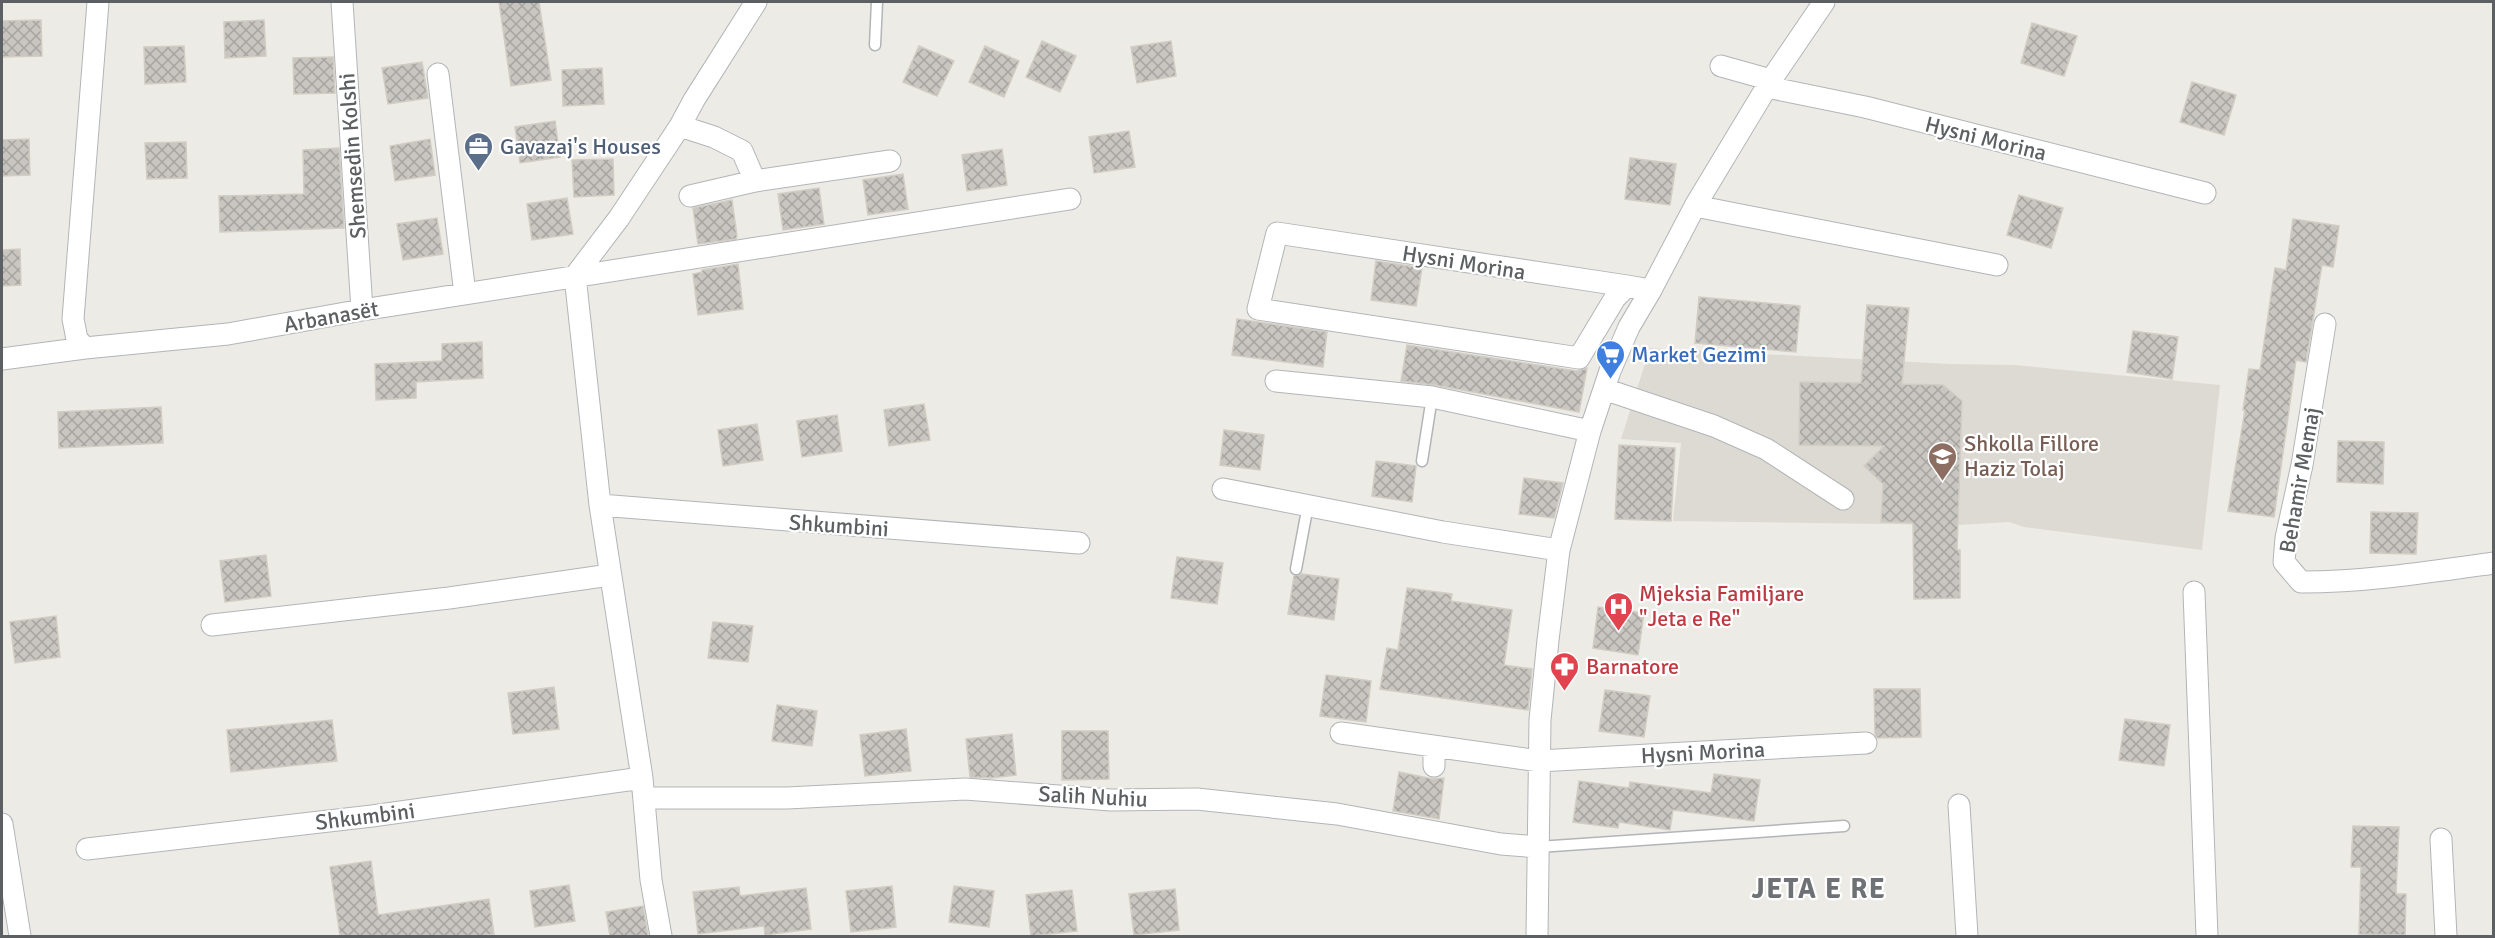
<svg xmlns="http://www.w3.org/2000/svg" width="2495" height="938" font-family="Signika,sans-serif">
<style>
.education{fill:#dddad3}
.building{fill:url(#building-cross-hatch);stroke:#d1cdc4;stroke-width:1.5}
.lines{fill:none;stroke-linecap:round;stroke-linejoin:round}
.lane-casing{stroke:#b2b5b8;stroke-width:13}
.street-casing{stroke:#b2b5b8;stroke-width:23}
.lane{stroke:#fff;stroke-width:10}
.street{stroke:#fff;stroke-width:21}
.labels{text-anchor:middle;stroke-width:4.5;stroke-linejoin:round;paint-order:stroke}
.street-label{font-size:22px;fill:#5d6063;stroke:#fff}
.service-label{font-size:22px;fill:#4e5e75;stroke:#fff;text-anchor:start}
.shop-label{font-size:22px;fill:#366cbe;stroke:#fff;text-anchor:start}
.education-label{font-size:22px;fill:#785e54;stroke:#fff;text-anchor:start}
.health-label{font-size:22px;fill:#be3a42;stroke:#fff;text-anchor:start}
.district-label{font-size:28px;font-weight:bold;letter-spacing:1.5px;fill:#6e7275;stroke:#fff}
</style>
<defs>
<pattern id="building-cross-hatch" width="8" height="8" patternUnits="userSpaceOnUse" patternTransform="scale(1.5)"><rect width="8" height="8" fill="#c9c6c1"/><path d="M0 0l8 8M0 8l8-8" fill="none" stroke="#a6a4a0"/></pattern>
</defs>
<rect width="100%" height="100%" fill="#edebe5"/>
<path class="education" d="M 1650,348 L 1950,364 L 2015,365 L 2220,385 L 2202,550 L 2024,527 L 2009,522 L 1958,525 L 1673,521 L 1681,443 L 1621,439 Z"/>
<path class="building" d="M 499,2 L 539,2 L 551,80 L 511,86 Z
M 41,20 L 42,56 L 2,57 L 2,21 Z
M 264,20 L 266,56 L 225,58 L 224,22 Z
M 2032,23 L 2077,36 L 2064,76 L 2021,63 Z
M 1042,41 L 1076,56 L 1060,92 L 1026,77 Z
M 1171,41 L 1176,76 L 1137,83 L 1131,47 Z
M 184,46 L 186,82 L 145,84 L 144,47 Z
M 919,46 L 954,61 L 937,96 L 903,82 Z
M 985,46 L 1019,61 L 1004,97 L 969,82 Z
M 333,57 L 335,93 L 294,94 L 293,58 Z
M 422,62 L 428,98 L 388,104 L 382,68 Z
M 602,68 L 604,104 L 563,106 L 562,70 Z
M 2192,82 L 2236,95 L 2224,135 L 2180,122 Z
M 555,121 L 560,157 L 520,163 L 515,127 Z
M 1129,131 L 1135,167 L 1094,173 L 1089,137 Z
M 29,139 L 30,175 L 2,176 L 2,140 Z
M 430,139 L 435,175 L 395,181 L 390,146 Z
M 186,142 L 187,178 L 147,179 L 145,143 Z
M 339,148 L 344,228 L 220,232 L 219,196 L 304,194 L 303,150 Z
M 1002,149 L 1007,185 L 967,191 L 962,155 Z
M 1630,158 L 1676,164 L 1670,205 L 1625,199 Z
M 613,159 L 614,195 L 574,197 L 572,160 Z
M 903,174 L 908,209 L 868,215 L 863,180 Z
M 819,188 L 824,224 L 783,230 L 778,194 Z
M 2019,195 L 2063,208 L 2051,248 L 2007,235 Z
M 567,198 L 573,234 L 532,240 L 527,204 Z
M 732,200 L 737,236 L 736,239 L 698,244 L 693,208 Z
M 437,218 L 443,254 L 403,260 L 397,224 Z
M 2293,219 L 2339,226 L 2333,267 L 2322,265 L 2306,362 L 2296,360 L 2274,517 L 2228,511 L 2245,410 L 2243,410 L 2249,369 L 2260,370 L 2275,268 L 2286,270 Z
M 20,249 L 21,285 L 2,286 L 2,250 Z
M 1376,261 L 1422,268 L 1416,306 L 1371,300 Z
M 738,264 L 743,309 L 698,315 L 693,274 L 702,272 L 702,270 Z
M 1699,297 L 1800,306 L 1796,352 L 1695,343 Z
M 1867,305 L 1909,308 L 1902,384 L 1943,385 L 1962,401 L 1957,550 L 1960,550 L 1960,598 L 1914,599 L 1913,523 L 1881,522 L 1883,484 L 1864,466 L 1884,446 L 1799,445 L 1800,382 L 1861,383 Z
M 1237,319 L 1327,332 L 1323,367 L 1232,355 Z
M 2133,331 L 2178,337 L 2172,379 L 2127,372 Z
M 482,342 L 483,378 L 416,382 L 416,398 L 376,400 L 375,364 L 442,361 L 442,344 Z
M 1407,345 L 1577,371 L 1587,368 L 1579,412 L 1435,385 L 1401,381 Z
M 924,404 L 930,440 L 889,446 L 884,410 Z
M 161,407 L 163,443 L 59,448 L 58,412 Z
M 837,415 L 842,451 L 802,457 L 797,421 Z
M 757,424 L 763,460 L 723,466 L 718,430 Z
M 1224,430 L 1264,435 L 1260,470 L 1220,465 Z
M 2338,441 L 2384,442 L 2383,484 L 2337,482 Z
M 1619,445 L 1675,448 L 1671,521 L 1615,519 Z
M 1376,461 L 1416,466 L 1412,502 L 1372,496 Z
M 1524,478 L 1563,483 L 1554,518 L 1519,514 Z
M 2371,512 L 2418,513 L 2416,554 L 2370,553 Z
M 266,555 L 271,596 L 225,602 L 220,561 Z
M 1177,557 L 1223,563 L 1217,604 L 1171,598 Z
M 1302,574 L 1339,579 L 1334,620 L 1288,614 L 1294,576 Z
M 1407,588 L 1452,594 L 1451,601 L 1512,610 L 1504,665 L 1532,669 L 1528,710 L 1380,689 L 1387,648 L 1398,650 Z
M 1598,607 L 1644,613 L 1638,655 L 1593,648 Z
M 56,616 L 60,657 L 15,663 L 10,622 Z
M 713,622 L 753,626 L 748,662 L 708,658 Z
M 1326,675 L 1371,681 L 1366,722 L 1320,716 Z
M 554,687 L 559,729 L 513,734 L 508,693 Z
M 1874,689 L 1920,689 L 1921,737 L 1877,738 L 1875,734 Z
M 1605,690 L 1650,696 L 1644,737 L 1599,731 Z
M 777,705 L 817,711 L 812,746 L 772,741 Z
M 2125,719 L 2170,725 L 2164,766 L 2119,760 Z
M 332,720 L 337,761 L 231,772 L 227,730 Z
M 906,729 L 911,771 L 865,776 L 860,735 Z
M 1062,731 L 1108,731 L 1109,779 L 1062,780 Z
M 1012,734 L 1016,775 L 991,778 L 970,777 L 966,739 Z
M 1399,772 L 1433,779 L 1444,778 L 1439,819 L 1393,811 Z
M 1714,774 L 1760,780 L 1754,821 L 1673,810 L 1670,830 L 1619,822 L 1618,828 L 1573,822 L 1579,781 L 1629,788 L 1630,782 L 1711,793 Z
M 2353,826 L 2399,827 L 2396,894 L 2406,894 L 2405,935 L 2359,934 L 2361,867 L 2351,867 Z
M 371,861 L 378,915 L 489,899 L 494,934 L 479,936 L 340,936 L 330,867 Z
M 569,885 L 575,921 L 535,927 L 530,891 Z
M 892,886 L 896,927 L 851,932 L 846,891 Z
M 954,886 L 994,891 L 989,927 L 949,922 Z
M 739,887 L 740,896 L 806,888 L 811,929 L 765,935 L 764,926 L 698,934 L 693,892 Z
M 1175,889 L 1179,930 L 1134,935 L 1129,894 Z
M 1072,890 L 1077,931 L 1031,936 L 1026,895 Z
M 643,906 L 648,936 L 610,936 L 606,912 Z"/>
<g class="lines">
<defs>
<path id="lane" d="M 875,45 L 877,2
M 1422,461 L 1432,397
M 1296,569 L 1308,505
M 1538,847 L 1844,826"/>
<path id="street" d="M 342,2 L 362,310
M 1721,66 L 1771,80
M 438,74 L 465,294
M 1767,87 L 1865,107 L 2205,193
M 680,126 L 714,137 L 742,151 L 755,181
M 690,196 L 755,181 L 890,161
M 1695,206 L 1997,265
M 575,276 L 600,505 L 642,778 L 651,880 L 661,936
M 575,276 L 619,218 L 680,126 L 694,100 L 756,2
M 1627,286 L 1615,298 L 1579,358 L 1258,309 L 1277,233 L 1627,286 L 1651,290
M 2325,324 L 2302,465 L 2286,538 L 2284,562 L 2301,582 C 2365,582 2430,572 2494,563
M 85,348 L 77,339 L 73,319 L 98,2
M 2,359 L 85,348 L 228,334 L 362,310 L 1070,199
M 1276,381 L 1432,397 L 1590,431
M 1604,389 L 1714,426 L 1766,449 L 1843,499
M 1223,489 L 1443,532 L 1559,550
M 600,505 L 1079,543
M 2194,592 L 2207,936
M 212,625 L 449,598 L 610,575
M 1341,733 L 1539,761 L 1866,743
M 1434,747 L 1434,766
M 644,798 L 787,798 L 965,789 L 1111,800 L 1197,799 L 1337,814 L 1501,844 L 1538,847
M 1959,805 L 1967,936
M 2,824 L 20,936
M 2441,839 L 2446,936
M 87,849 L 372,816 L 642,778
M 1537,936 L 1540,720 L 1548,640 L 1559,550 L 1590,431 L 1610,371 L 1629,327 L 1651,290 L 1695,206 L 1771,80 L 1824,2"/>
</defs>
<use href="#lane" class="lane-casing"/>
<use href="#street" class="street-casing"/>
<use href="#lane" class="lane"/>
<use href="#street" class="street"/>
</g>
<defs>
<symbol id="office-pin" viewBox="-11 -11 22 30"><path d="M0 17L-7.5 6A9.5 9.5 0 1 1 7.5 6Z" fill="#5c6f8a" stroke="#fff"/><path d="M-6-3h4V-5.5h4V-3h4V5H-6ZM-1-4.5V-3h2v-1.5ZM-6 0V1H6V0Z" fill="#fff"/></symbol>
<symbol id="supermarket-pin" viewBox="-11 -11 22 30"><path d="M0 17L-7.5 6A9.5 9.5 0 1 1 7.5 6Z" fill="#3f7fe0" stroke="#fff"/><path d="M-6-5.5h2.5l.6 2H6L4.5 2H-2.5L-4.4-4H-6ZM-1.5 3.2a1.3 1.3 0 1 0 .1 0ZM3 3.2a1.3 1.3 0 1 0 .1 0Z" fill="#fff"/></symbol>
<symbol id="school-pin" viewBox="-11 -11 22 30"><path d="M0 17L-7.5 6A9.5 9.5 0 1 1 7.5 6Z" fill="#8d6e63" stroke="#fff"/><path d="M0-5L7-2L0 1L-7-2ZM-4 1L0 2.5L4 1V4Q0 6-4 4Z" fill="#fff"/></symbol>
<symbol id="hospital-pin" viewBox="-11 -11 22 30"><path d="M0 17L-7.5 6A9.5 9.5 0 1 1 7.5 6Z" fill="#e0444e" stroke="#fff"/><path d="M-5-5h3v3.5h4V-5h3V5h-3V1.5h-4V5h-3Z" fill="#fff"/></symbol>
<symbol id="pharmacy-pin" viewBox="-11 -11 22 30"><path d="M0 17L-7.5 6A9.5 9.5 0 1 1 7.5 6Z" fill="#e0444e" stroke="#fff"/><path d="M-2-6h4v4h4v4h-4v4h-4v-4h-4v-4h4Z" fill="#fff"/></symbol>
</defs>
<g fill-rule="evenodd">
<use href="#office-pin" x="462" y="130" width="33" height="45"/>
<use href="#supermarket-pin" x="1594" y="338" width="33" height="45"/>
<use href="#school-pin" x="1926" y="440" width="33" height="45"/>
<use href="#hospital-pin" x="1602" y="590" width="33" height="45"/>
<use href="#pharmacy-pin" x="1548" y="650" width="33" height="45"/>
</g>
<g class="labels">
<g class="street-label">
<text transform="translate(1986 138) rotate(14)" y="8">Hysni Morina</text>
<text transform="translate(352 156) rotate(-94)" y="8">Shemsedin Kolshi</text>
<text transform="translate(1464 262) rotate(9)" y="8">Hysni Morina</text>
<text transform="translate(331 316) rotate(-10)" y="8">Arbanasët</text>
<text transform="translate(2299 480) rotate(-80)" y="8">Behamir Memaj</text>
<text transform="translate(839 525) rotate(4)" y="8">Shkumbini</text>
<text transform="translate(1703 752) rotate(-3)" y="8">Hysni Morina</text>
<text transform="translate(1093 796) rotate(3)" y="8">Salih Nuhiu</text>
<text transform="translate(365 816) rotate(-7)" y="8">Shkumbini</text>
</g>
<g class="service-label">
<text x="500" y="154">Gavazaj's Houses</text>
</g>
<g class="shop-label">
<text x="1631" y="362">Market Gezimi</text>
</g>
<g class="education-label">
<text x="1964" y="451">Shkolla Fillore<tspan x="1964" dy="25">Haziz Tolaj</tspan></text>
</g>
<g class="health-label">
<text x="1639" y="601">Mjeksia Familjare<tspan x="1639" dy="25">"Jeta e Re"</tspan></text>
<text x="1586" y="674">Barnatore</text>
</g>
<g class="district-label">
<text x="1819" y="898">JETA E RE</text>
</g>
</g>
<rect width="2495" height="938" fill="none" stroke="#5d6063" stroke-width="6"/>
</svg>
